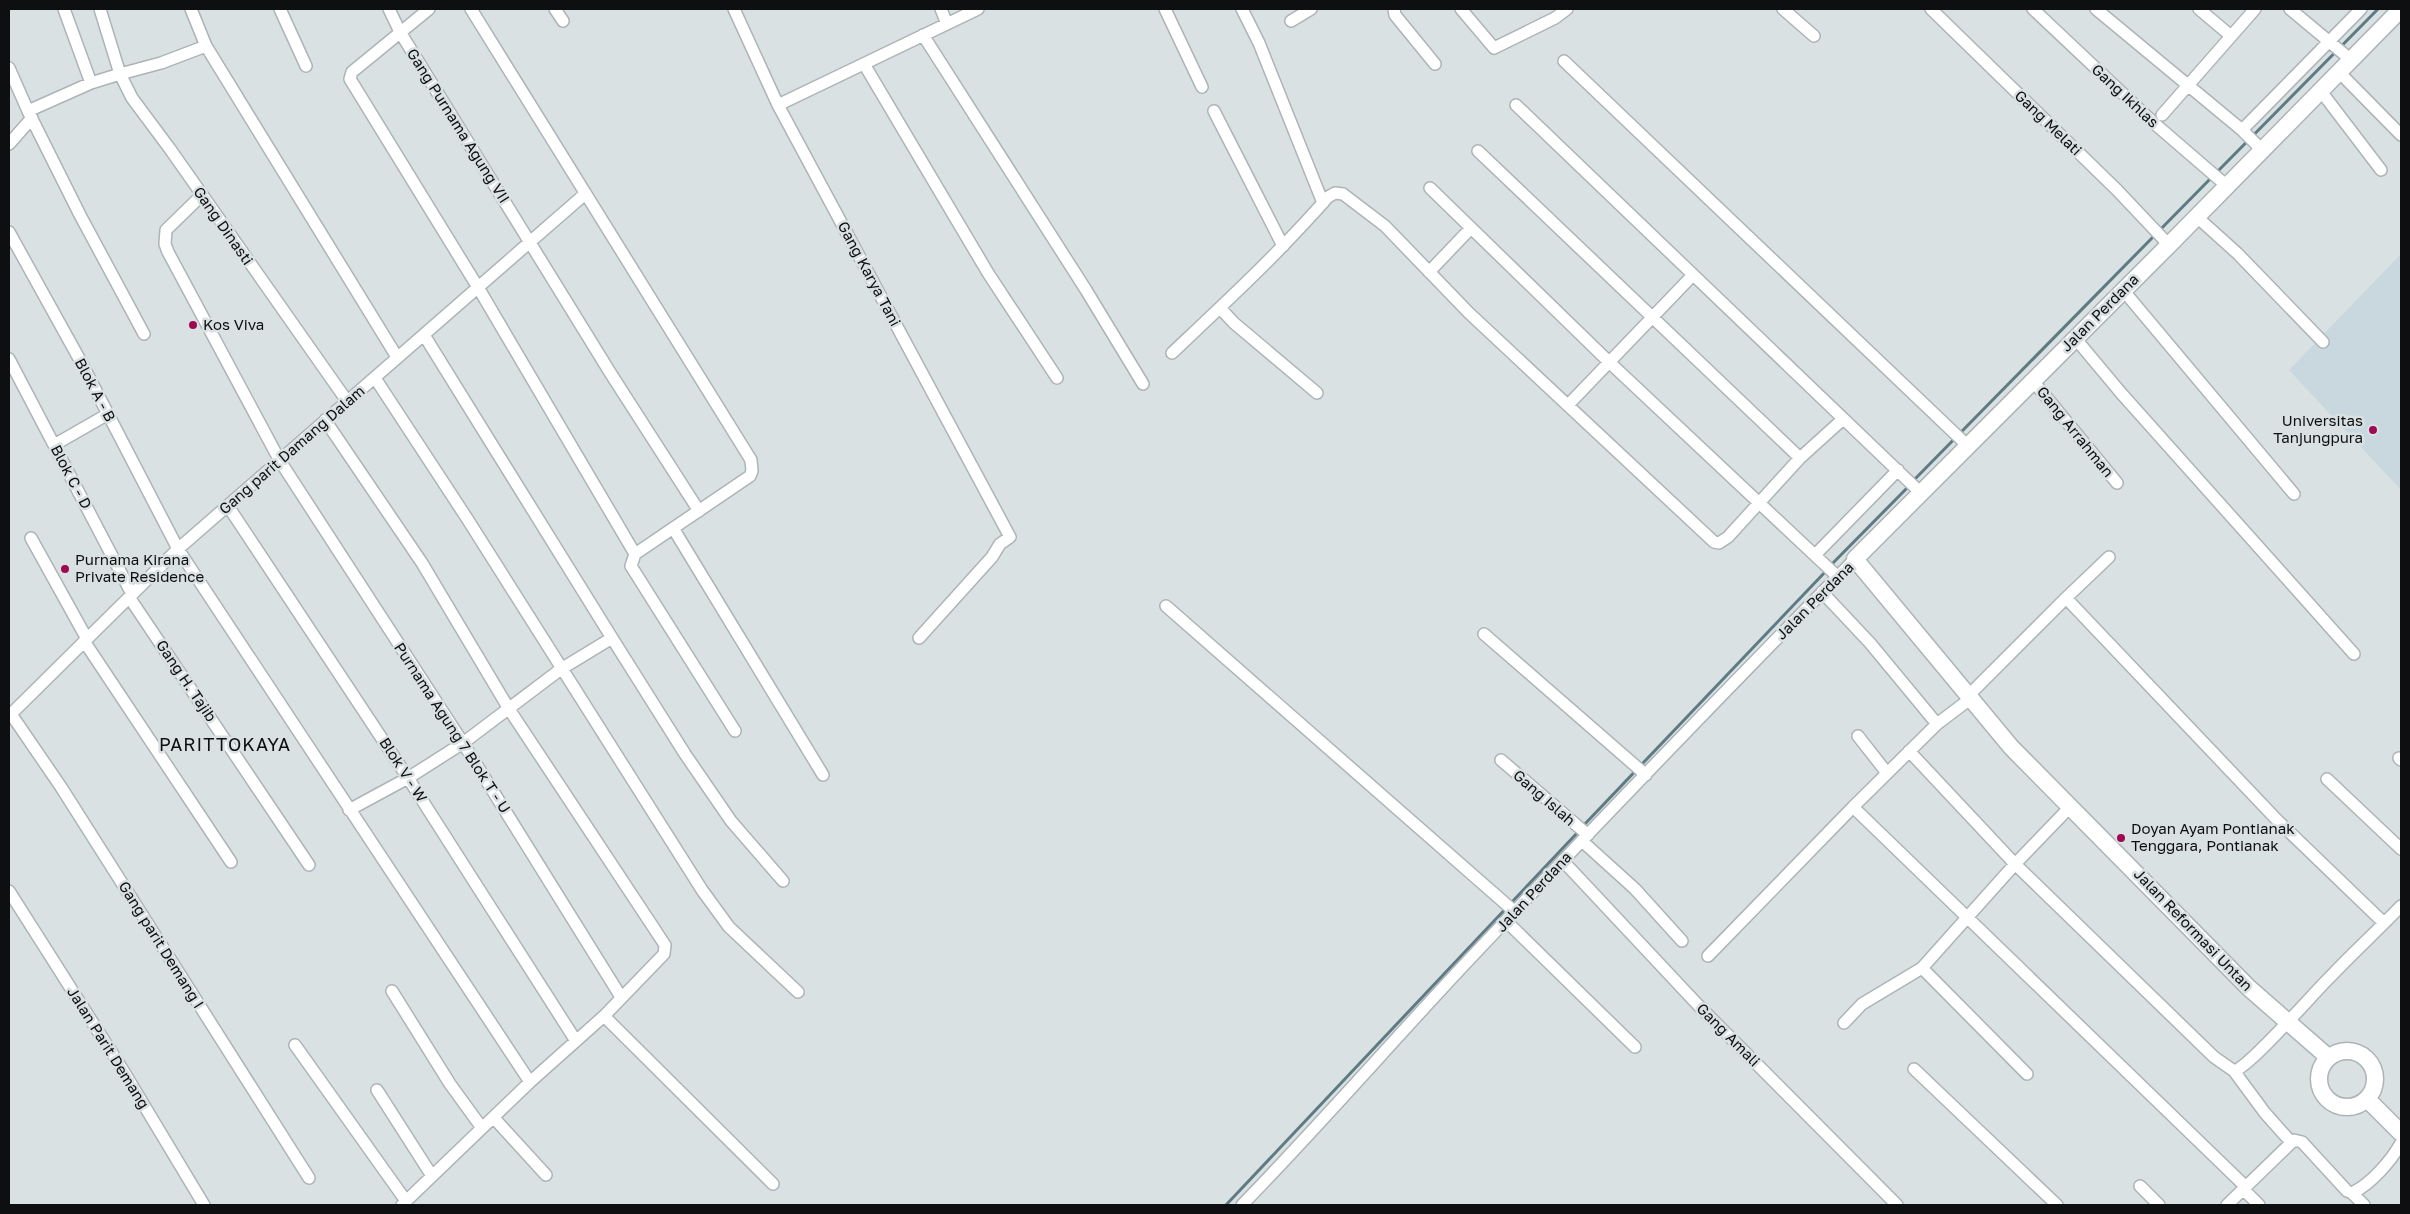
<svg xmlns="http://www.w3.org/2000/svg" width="2410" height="1214" font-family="'Golos Text',sans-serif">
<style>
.built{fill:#c9d8de}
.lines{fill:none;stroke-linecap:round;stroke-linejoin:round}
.stream{stroke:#5e7b84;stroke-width:3}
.street-casing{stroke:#adb4b7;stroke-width:14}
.secondary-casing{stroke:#adb4b7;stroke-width:19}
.street{stroke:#fff;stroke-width:11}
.secondary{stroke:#fff;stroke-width:16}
.poi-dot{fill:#9e0952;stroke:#dae1e3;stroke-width:2}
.labels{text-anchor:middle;stroke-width:5;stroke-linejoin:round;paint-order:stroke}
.street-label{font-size:15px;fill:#0d0f10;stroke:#dae1e3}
.poi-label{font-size:15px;fill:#0d0f10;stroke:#dae1e3;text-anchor:start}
.quarter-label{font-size:18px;letter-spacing:1px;fill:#0d0f10;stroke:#dae1e3}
</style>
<rect width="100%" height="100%" fill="#dae1e3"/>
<path class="built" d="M 2401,254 L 2401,490 L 2289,370 Z"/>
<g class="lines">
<path class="stream" d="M 2216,173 L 2378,9
M 1913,481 L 2212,177
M 1831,565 L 1909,486
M 1583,826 L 1827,570
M 1226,1205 L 1579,831"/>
<defs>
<path id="street" d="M 64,9 L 91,83
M 100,9 L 120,74 L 161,63 L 206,46
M 191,9 L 206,46 L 397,357
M 280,9 L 306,66
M 389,9 L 400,32 L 611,374 L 699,511
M 429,9 L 352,72 L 350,79 L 479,289 L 635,554 L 631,566 L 735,731
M 471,9 L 751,460 L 752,471 L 750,476 L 635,554
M 555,9 L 563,21
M 734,9 L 778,105 L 1010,537 L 1000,544 L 992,557 L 919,638
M 941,9 L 947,24
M 1165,9 L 1202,87
M 1242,9 L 1259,43 L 1323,203
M 1394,9 L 1395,15 L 1435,64
M 1461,9 L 1494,48 L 1555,18 L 1567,9
M 1783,9 L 1814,36
M 1931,9 L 2117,190 L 2169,245
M 2033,9 L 2155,124 L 2227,186
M 2096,9 L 2242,130 L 2361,9
M 2199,9 L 2231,36
M 2290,9 L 2350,59
M 1291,21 L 1311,9
M 923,35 L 1086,290 L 1143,384
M 1564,61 L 1969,447
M 864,64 L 988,273 L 1057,378
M 9,68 L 28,111 L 91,83 L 120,74 L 132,98 L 170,149 L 347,401
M 2338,71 L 2401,135
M 2320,90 L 2381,170
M 778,105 L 978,9
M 1516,105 L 1922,494
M 28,111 L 80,215 L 144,334
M 1214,111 L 1283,246
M 2162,115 L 2255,9
M 2242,130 L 2262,150
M 9,144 L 32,118
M 1478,151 L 1800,458
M 1430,188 L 1608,361 L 1838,577
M 202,195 L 166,230 L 165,244 L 168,252 L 280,461 L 463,743 L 621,997
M 2197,217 L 2237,253 L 2323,342
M 9,232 L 81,362 L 178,549 L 530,1082
M 1429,272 L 1471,228
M 2123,290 L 2294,494
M 1220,308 L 1234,323 L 1317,393
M 424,335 L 612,638
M 2075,338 L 2121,393 L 2354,654
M 1172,353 C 1226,302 1280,252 1328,197 L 1335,193 L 1343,194 L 1385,226 L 1469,313 L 1714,542 L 1719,543 L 1728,537 L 1800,458 L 1842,420
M 9,359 L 132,594
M 375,378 L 468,520 L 702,890 L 729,927 L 798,992
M 2033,381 L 2117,483
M 1569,404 L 1692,276
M 325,420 L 422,563 L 509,709 L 665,945 L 664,954 L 604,1016 L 530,1082 L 402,1205
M 54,445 L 108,414
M 228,506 L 408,778 L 576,1041
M 673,528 L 823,775
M 31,538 L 87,639
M 1815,555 L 1898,470
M 1822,592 L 1870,643 L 1937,724
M 129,597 L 309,865
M 2066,598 L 2109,557
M 1166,606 L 1515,912
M 1484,634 L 1646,775
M 84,641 L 231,862
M 1968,696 L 2066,598 L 2277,820 L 2384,923
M 1970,699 L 1937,724 L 1853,807 L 2246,1187
M 11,714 L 61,787 L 309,1178
M 9,716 L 178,549 L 585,194
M 1858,736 L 1887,773
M 1909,751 L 2015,864 L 2214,1057 L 2234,1071 C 2250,1067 2316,990 2333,974 C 2355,951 2379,929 2401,906
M 2399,758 L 2401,760
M 1501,760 L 1588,835
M 2327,779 L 2401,849
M 349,810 L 408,778 L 463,743 L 561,669 L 612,638 L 685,754 L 731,821 L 783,881
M 1582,841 L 1635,889 L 1682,941
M 1563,861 L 1698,1005 L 1897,1205
M 9,891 L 124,1072 L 204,1205
M 1506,921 L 1635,1047
M 1708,956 L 1853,807
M 392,991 L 450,1084 L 482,1128
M 604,1016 L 773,1184
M 1844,1023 L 1862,1004 L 1922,968
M 295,1045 L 406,1201
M 1914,1069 L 2057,1205
M 2234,1071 L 2265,1113 L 2290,1141
M 2027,1074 L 1922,968 L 2015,864 L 2071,806
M 377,1090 L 432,1176
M 494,1118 L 546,1175
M 2140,1186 L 2159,1205
M 2243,1189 L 2259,1205
M 2352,1193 L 2364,1205
M 1242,1205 C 1318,1127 1389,1045 1464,965 C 1593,828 1723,693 1855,559
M 2227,1205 L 2294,1140 L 2302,1142 L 2347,1191 L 2352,1193 C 2371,1184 2391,1161 2401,1143"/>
<path id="secondary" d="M2319 1079a28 28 0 1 1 56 0a28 28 0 1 1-56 0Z
M 2328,1057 L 2249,988 L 2011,747 L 1855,559 L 2169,245 L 2401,9
M 2367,1099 L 2401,1133"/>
</defs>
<use href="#street" class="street-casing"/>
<use href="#secondary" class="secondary-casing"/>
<use href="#street" class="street"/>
<use href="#secondary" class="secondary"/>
</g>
<g class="poi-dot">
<circle cx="193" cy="325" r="5"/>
<circle cx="2373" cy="430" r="5"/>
<circle cx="65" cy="569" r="5"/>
<circle cx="2121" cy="838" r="5"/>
</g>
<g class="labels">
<g class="street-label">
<text transform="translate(2125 96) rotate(43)" y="5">Gang Ikhlas</text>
<text transform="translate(2048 123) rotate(44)" y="5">Gang Melati</text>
<text transform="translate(458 126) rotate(58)" y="5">Gang Purnama Agung VII</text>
<text transform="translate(223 226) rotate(55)" y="5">Gang Dinasti</text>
<text transform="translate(869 274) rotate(62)" y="5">Gang Karya Tani</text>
<text transform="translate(2100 313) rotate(-45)" y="5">Jalan Perdana</text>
<text transform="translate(95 390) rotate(62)" y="5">Blok A - B</text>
<text transform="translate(2075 432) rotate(51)" y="5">Gang Arrahman</text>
<text transform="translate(292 450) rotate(-41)" y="5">Gang parit Damang Dalam</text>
<text transform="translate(71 477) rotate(62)" y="5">Blok C - D</text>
<text transform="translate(1815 601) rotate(-45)" y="5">Jalan Perdana</text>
<text transform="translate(186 681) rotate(56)" y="5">Gang H. Tajib</text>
<text transform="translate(452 728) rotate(57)" y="5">Purnama Agung 7 Blok T - U</text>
<text transform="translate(403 770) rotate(57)" y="5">Blok V - W</text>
<text transform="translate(1544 798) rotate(41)" y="5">Gang Islah</text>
<text transform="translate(1534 892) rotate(-47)" y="5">Jalan Perdana</text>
<text transform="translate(2193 930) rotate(46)" y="5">Jalan Reformasi Untan</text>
<text transform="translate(161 945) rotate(58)" y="5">Gang parit Demang I</text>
<text transform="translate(1728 1035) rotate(45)" y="5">Gang Amali</text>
<text transform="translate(108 1048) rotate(58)" y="5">Jalan Parit Demang</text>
</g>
<g class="poi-label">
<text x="203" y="330">Kos Viva</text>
<text x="2363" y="426" text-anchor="end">Universitas<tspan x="2363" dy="17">Tanjungpura</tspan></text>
<text x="75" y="565">Purnama Kirana<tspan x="75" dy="17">Private Residence</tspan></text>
<text x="2131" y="834">Doyan Ayam Pontianak<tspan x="2131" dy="17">Tenggara, Pontianak</tspan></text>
</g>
<g class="quarter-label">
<text x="225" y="751">PARITTOKAYA</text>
</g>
</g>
<rect width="2410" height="1214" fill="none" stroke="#0d0f10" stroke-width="20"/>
</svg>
